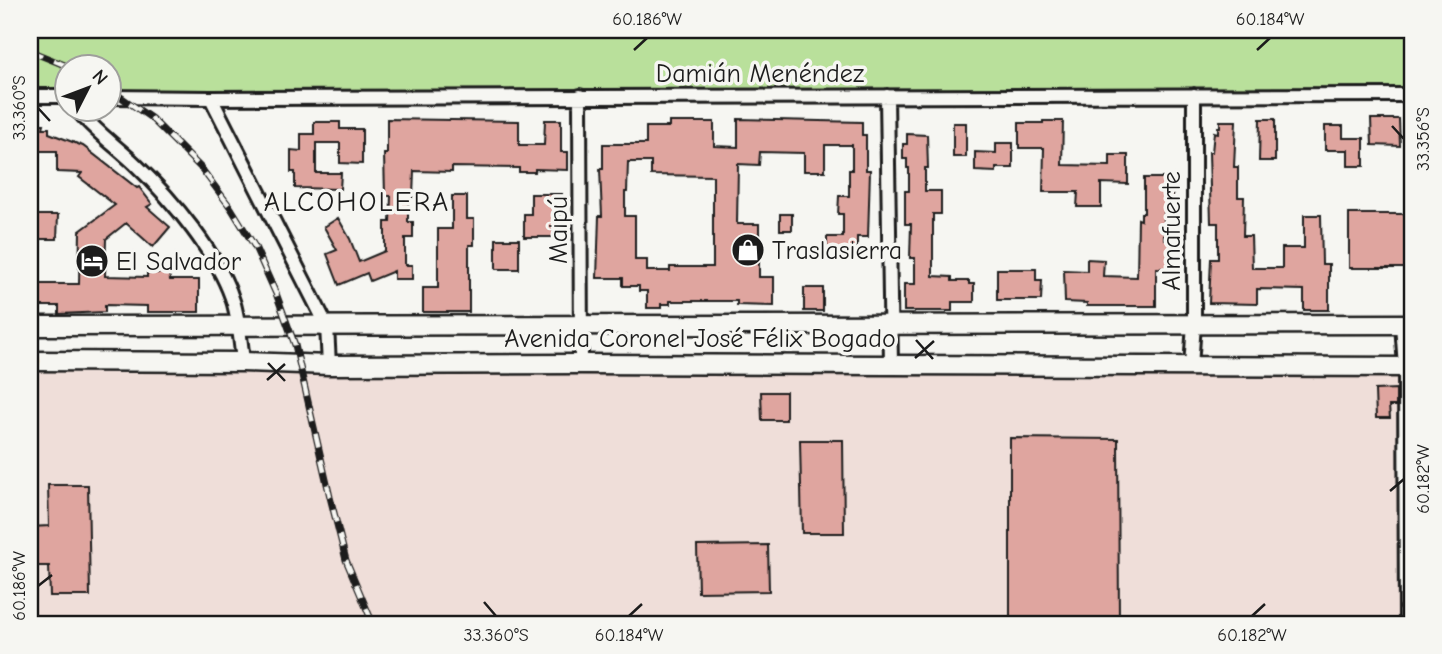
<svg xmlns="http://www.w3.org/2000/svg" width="1442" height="654" font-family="'Comic Neue',sans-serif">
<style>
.built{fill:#efded9}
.green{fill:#b9e09b;stroke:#6a7e5c;stroke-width:2}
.building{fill:#dfa59f;stroke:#1c1c1c;stroke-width:2;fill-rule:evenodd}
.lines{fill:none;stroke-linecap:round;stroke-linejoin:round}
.street-casing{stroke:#1c1c1c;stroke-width:18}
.secondary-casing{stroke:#1c1c1c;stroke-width:23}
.primary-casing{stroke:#1c1c1c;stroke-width:24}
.street{stroke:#f6f6f2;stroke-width:12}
.secondary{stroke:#f6f6f2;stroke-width:18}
.primary{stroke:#fedbac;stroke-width:19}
.rail-casing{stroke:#1c1c1c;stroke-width:7}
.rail{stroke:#f6f6f2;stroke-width:4.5;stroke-dasharray:13;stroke-linecap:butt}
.ticks{fill:none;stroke:#1c1c1c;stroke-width:2.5}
.labels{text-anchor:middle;stroke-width:7;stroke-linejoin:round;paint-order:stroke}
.street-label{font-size:26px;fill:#1c1c1c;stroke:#f6f6f2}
.poi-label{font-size:26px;fill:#1c1c1c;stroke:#f6f6f2;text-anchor:start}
.neighbourhood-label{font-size:28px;letter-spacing:2px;fill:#1c1c1c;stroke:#f6f6f2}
.neatline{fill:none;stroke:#1c1c1c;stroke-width:2.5}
.ticks-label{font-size:18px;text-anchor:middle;fill:#1c1c1c}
</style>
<rect width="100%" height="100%" fill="#f6f6f2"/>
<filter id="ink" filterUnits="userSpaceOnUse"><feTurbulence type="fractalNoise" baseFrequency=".0143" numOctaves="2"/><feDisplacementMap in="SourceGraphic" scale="14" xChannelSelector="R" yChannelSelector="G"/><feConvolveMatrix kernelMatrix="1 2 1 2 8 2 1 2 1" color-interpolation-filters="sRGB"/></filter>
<g filter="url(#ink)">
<path class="built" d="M 30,361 L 1412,367 L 1412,624 L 30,624 Z"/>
<path class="green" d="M 30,30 L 1412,30 L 1412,89 L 109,91 L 108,66 L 66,66 L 66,91 L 30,91 Z"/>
<path class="building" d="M 387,119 L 519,121 L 519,145 L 544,145 L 545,120 L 561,120 L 561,152 L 568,152 L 568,170 L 535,169 L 535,172 L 519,172 L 519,168 L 452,167 L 452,172 L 414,171 L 413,197 L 408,197 L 408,222 L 413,222 L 413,238 L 405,238 L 405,265 L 412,265 L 412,279 L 394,279 L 394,271 L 370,281 L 367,273 L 339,285 L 327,254 L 337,250 L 324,227 L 338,218 L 350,239 L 359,262 L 385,251 L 385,222 L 390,222 L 391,196 L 385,196 L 384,154 L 387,154 Z
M 738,119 L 862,122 L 862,135 L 866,135 L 866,170 L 870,170 L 868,237 L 857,237 L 857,259 L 827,258 L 827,237 L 843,237 L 843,214 L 838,214 L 839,196 L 849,196 L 849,170 L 852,170 L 852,145 L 825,145 L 825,171 L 804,171 L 804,153 L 760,152 L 759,165 L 738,164 L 737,224 L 759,224 L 759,277 L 774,277 L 774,306 L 737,305 L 737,301 L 670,301 L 670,304 L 661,304 L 661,308 L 647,308 L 647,291 L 639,291 L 639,286 L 623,286 L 623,278 L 597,278 L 599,216 L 602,216 L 600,169 L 603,169 L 603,144 L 646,144 L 646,127 L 669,127 L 669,122 L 714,122 L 714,146 L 738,147 ZM 628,162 L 651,162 L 651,175 L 713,176 L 713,267 L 670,267 L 670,271 L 647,271 L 647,260 L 635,260 L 635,216 L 625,216 L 625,192 L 627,192 Z
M 1260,119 L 1275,119 L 1275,161 L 1259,161 Z
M 1371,119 L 1399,119 L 1400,146 L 1372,145 Z
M 1043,121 L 1063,121 L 1062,165 L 1110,166 L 1110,155 L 1128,155 L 1128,184 L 1101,183 L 1101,207 L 1077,207 L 1078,192 L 1043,192 L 1044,148 L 1019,148 L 1019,123 L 1043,123 Z
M 1220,121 L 1236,121 L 1234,167 L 1238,167 L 1238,197 L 1244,197 L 1243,236 L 1251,236 L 1252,268 L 1282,268 L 1282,248 L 1304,248 L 1304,215 L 1321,215 L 1322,264 L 1329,264 L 1329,310 L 1304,310 L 1304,290 L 1257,289 L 1257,304 L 1209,303 L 1211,259 L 1218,259 L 1218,223 L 1211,223 L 1209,152 L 1212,152 L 1214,132 L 1218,133 L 1218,127 L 1220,127 Z
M 314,122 L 340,122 L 340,129 L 362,129 L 362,164 L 340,163 L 340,143 L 316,143 L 316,173 L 341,173 L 340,189 L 295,188 L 295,172 L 291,172 L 291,150 L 301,151 L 301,134 L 314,134 Z
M 953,123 L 966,123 L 966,157 L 953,157 Z
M 30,124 L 44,124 L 43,128 L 49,128 L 49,133 L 83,146 L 137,188 L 139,187 L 152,204 L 147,207 L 170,227 L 153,247 L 126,223 L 106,239 L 105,276 L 147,277 L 147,273 L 169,273 L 170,280 L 199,280 L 199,312 L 147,312 L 147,306 L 105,305 L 105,312 L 59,314 L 59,306 L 30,306 L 30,290 L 36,290 L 36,284 L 79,284 L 80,231 L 115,205 L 79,177 L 82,173 L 57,172 L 57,151 L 34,151 L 34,146 L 30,146 Z
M 1325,126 L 1343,126 L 1343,138 L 1364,138 L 1364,166 L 1348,166 L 1348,150 L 1325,150 Z
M 907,134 L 927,135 L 928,168 L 925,168 L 925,191 L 941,191 L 941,214 L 933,214 L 933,276 L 952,277 L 952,281 L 969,281 L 969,284 L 974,284 L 974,302 L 952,302 L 952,311 L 904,311 L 904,284 L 915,284 L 915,258 L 910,258 L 911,224 L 905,224 L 905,191 L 909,191 L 909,168 L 907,168 L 907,159 L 903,159 L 903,144 L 907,144 Z
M 996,143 L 1013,143 L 1013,168 L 996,168 L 996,172 L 975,171 L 975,152 L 996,153 Z
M 1144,178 L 1173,178 L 1173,214 L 1164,213 L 1164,239 L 1180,239 L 1180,269 L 1156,268 L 1156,306 L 1087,306 L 1087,303 L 1065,302 L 1064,270 L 1087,271 L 1087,259 L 1104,260 L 1103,276 L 1137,277 L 1138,219 L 1141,220 L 1141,213 L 1144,213 Z
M 531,194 L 562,194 L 562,215 L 556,215 L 556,237 L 524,237 L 524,214 L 531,214 Z
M 452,196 L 467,196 L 467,219 L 474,219 L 474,245 L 469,245 L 469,312 L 423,312 L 423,288 L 438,288 L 438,229 L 452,229 Z
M 780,214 L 792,214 L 792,230 L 780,230 Z
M 1349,214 L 1412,214 L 1412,268 L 1349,268 Z
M 30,215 L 58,215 L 57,239 L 30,239 Z
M 496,239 L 519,239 L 519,269 L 496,269 Z
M 997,269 L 1036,269 L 1036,280 L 1042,280 L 1041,300 L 997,300 Z
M 804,288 L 823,288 L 823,311 L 804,311 Z
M 1396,389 L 1396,406 L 1389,406 L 1390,418 L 1376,418 L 1375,390 Z
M 761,392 L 786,392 L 786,420 L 762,420 Z
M 1010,438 L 1118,439 L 1119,624 L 1010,624 Z
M 800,440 L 843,440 L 844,533 L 802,533 Z
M 48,485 L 88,485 L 90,596 L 50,596 L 49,566 L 30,566 L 30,527 L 49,526 Z
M 768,545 L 769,591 L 698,592 L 697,546 Z"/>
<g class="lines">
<defs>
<path id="street" d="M 30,96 L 66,96
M 580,96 L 581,364
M 887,96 L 891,365
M 108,97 L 211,98 L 1412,95
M 211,98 L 327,326 L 329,365
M 76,108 C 93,130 115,145 135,164 C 171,198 220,256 234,304 C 239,323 241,342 243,362
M 1402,324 L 1405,367 L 1406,624
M 1191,366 L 1194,324 L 1194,95"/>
<path id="secondary" d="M 30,326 L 1412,324
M 30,361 L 243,362 L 329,365 L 581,364 L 1412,367"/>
<path id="primary" d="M 30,362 L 31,361"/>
</defs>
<use href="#street" class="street-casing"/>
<use href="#secondary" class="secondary-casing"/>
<use href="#primary" class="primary-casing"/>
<use href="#street" class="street"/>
<use href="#secondary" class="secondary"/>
<use href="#primary" class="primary"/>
<defs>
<path id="rail" d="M 30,51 L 67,66
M 108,88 L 151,118 L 201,168 L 231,208 L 255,247 L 277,296 L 295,345 L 330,497 L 346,560 L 373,624"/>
</defs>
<use href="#rail" class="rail-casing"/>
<use href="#rail" class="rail"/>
</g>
</g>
<path class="ticks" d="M 634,50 L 647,38M 1257,50 L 1270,38M 38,108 L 50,121M 1392,126 L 1404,139M 916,340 L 933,359M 915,358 L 934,341M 268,363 L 285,381M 267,380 L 285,364M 1390,491 L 1404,479M 38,586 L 52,575M 484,602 L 496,616M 629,616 L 642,604M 1252,616 L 1265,604"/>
<defs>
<symbol id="shop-disc" viewBox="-11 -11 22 22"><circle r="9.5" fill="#1c1c1c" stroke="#f6f6f2"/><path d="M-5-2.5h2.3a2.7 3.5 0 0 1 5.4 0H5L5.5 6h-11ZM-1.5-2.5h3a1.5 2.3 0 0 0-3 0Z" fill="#fff"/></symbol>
<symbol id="hotel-disc" viewBox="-11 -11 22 22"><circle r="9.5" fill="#1c1c1c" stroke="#f6f6f2"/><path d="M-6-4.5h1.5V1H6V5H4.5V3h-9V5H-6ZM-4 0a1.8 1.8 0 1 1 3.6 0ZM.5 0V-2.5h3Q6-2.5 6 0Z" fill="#fff"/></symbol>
</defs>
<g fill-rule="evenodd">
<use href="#shop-disc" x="729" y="231" width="38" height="38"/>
<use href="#hotel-disc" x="73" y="242" width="38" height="38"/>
</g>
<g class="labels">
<g class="street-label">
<text x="760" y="82">Damián Menéndez</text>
<text transform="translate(558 230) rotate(-90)" y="9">Maipú</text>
<text transform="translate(1171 231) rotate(-90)" y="9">Almafuerte</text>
<text x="700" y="347">Avenida Coronel José Félix Bogado</text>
</g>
<g class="poi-label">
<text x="772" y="259">Traslasierra</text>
<text x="116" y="270">El Salvador</text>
</g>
<g class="neighbourhood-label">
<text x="357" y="211">ALCOHOLERA</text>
</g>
</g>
<rect width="1442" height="654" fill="none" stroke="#f6f6f2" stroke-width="77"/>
<g transform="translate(88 88) rotate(48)"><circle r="33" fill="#f6f6f2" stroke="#9f9f9c" stroke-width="2"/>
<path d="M0-5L12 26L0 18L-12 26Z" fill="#1c1c1c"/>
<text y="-10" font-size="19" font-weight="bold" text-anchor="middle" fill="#1c1c1c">N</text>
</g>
<rect x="38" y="38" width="1366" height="578" class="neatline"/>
<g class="ticks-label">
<text x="647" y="25">60.186°W</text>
<text x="1270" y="25">60.184°W</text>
<text transform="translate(19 108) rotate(-90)" y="6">33.360°S</text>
<text transform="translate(1423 139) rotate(-90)" y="6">33.356°S</text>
<text transform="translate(1423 479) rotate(-90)" y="6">60.182°W</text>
<text transform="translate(19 586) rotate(-90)" y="6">60.186°W</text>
<text x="496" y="641">33.360°S</text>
<text x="629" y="641">60.184°W</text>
<text x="1252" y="641">60.182°W</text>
</g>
</svg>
